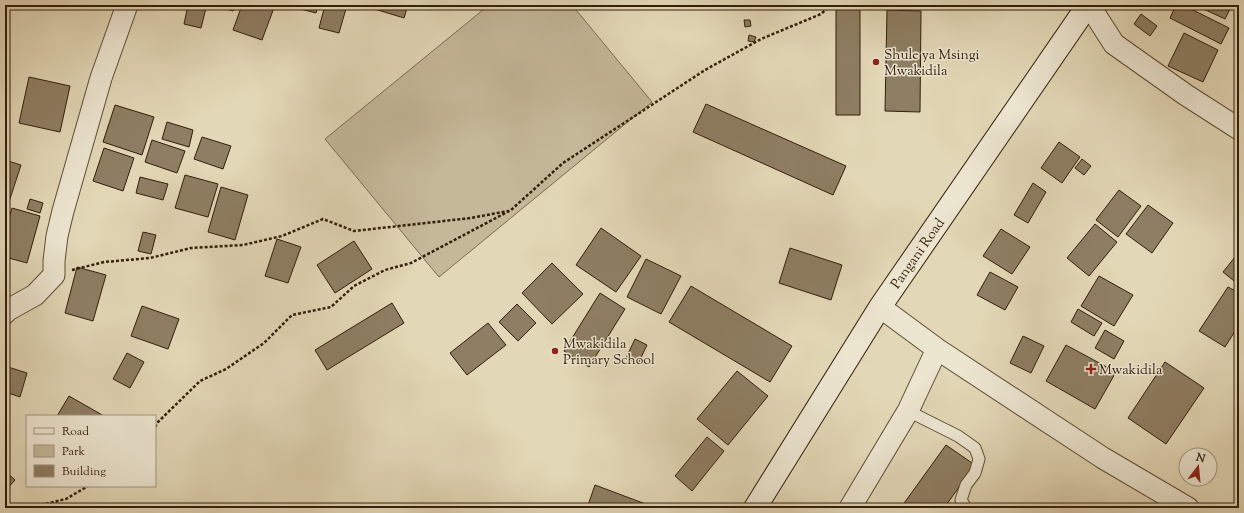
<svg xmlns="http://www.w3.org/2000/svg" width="1244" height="513" font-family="'Sorts Mill Goudy',serif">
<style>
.green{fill:#c4b899;stroke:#7b6b52}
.building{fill:#8e7e63;stroke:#321e0a}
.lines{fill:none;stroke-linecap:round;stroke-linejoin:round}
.service-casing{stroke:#5e4c35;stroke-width:13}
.minor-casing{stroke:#5e4c35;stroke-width:23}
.secondary-casing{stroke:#321e0a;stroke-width:24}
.path{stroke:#321e0a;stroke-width:2.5;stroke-dasharray:3 2;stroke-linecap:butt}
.service{stroke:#ece5d0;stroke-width:11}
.minor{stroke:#ece5d0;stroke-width:21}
.secondary{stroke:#ece5d0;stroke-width:22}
.poi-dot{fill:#8f2418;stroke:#ece5d0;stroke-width:1.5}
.labels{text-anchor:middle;stroke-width:3;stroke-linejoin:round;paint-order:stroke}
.poi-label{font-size:14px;fill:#321e0a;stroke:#ece5d0;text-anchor:start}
.street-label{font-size:14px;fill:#321e0a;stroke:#ece5d0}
</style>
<rect width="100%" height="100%" fill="#e2d7b6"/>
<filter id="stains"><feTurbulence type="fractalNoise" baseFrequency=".005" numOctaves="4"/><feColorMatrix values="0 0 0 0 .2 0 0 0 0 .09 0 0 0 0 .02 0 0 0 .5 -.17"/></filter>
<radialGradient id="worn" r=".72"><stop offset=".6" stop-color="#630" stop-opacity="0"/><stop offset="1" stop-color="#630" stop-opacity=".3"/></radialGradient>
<path class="green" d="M 489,5 L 572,5 L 652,102 L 439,277 L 325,139 Z"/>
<path class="building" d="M 170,5 L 185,5 L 184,9 Z
M 188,5 L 206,8 L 201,28 L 184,24 Z
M 214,5 L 235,5 L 233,11 Z
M 242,5 L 275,5 L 262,40 L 233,30 Z
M 285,5 L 318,5 L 316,13 Z
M 325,5 L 347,5 L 339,33 L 319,28 Z
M 368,5 L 408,5 L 404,18 L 368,7 Z
M 1176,5 L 1183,5 L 1229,28 L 1221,44 L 1170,18 Z
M 1195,5 L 1232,5 L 1225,19 Z
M 836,8 L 860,8 L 860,115 L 836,115 Z
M 887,10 L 921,11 L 920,112 L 885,111 Z
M 1141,14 L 1157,26 L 1150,36 L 1134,24 Z
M 744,20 L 750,20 L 751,26 L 745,27 Z
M 1184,33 L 1218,50 L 1203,82 L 1168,66 Z
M 749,35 L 756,37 L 754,42 L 748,41 Z
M 29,77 L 70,86 L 60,132 L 19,123 Z
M 706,104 L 846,166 L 833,195 L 693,132 Z
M 115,105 L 154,117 L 142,155 L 103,142 Z
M 167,122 L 193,130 L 189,147 L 162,139 Z
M 202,137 L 231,146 L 223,169 L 194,159 Z
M 152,140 L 185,151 L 177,173 L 145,162 Z
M 1059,142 L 1080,157 L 1062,183 L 1041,168 Z
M 104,148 L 134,158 L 123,191 L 93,181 Z
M 1082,159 L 1091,166 L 1084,175 L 1075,168 Z
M 5,160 L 21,165 L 8,205 L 5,204 Z
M 185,175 L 218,184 L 208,217 L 175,208 Z
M 140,177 L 168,184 L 163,200 L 136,193 Z
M 1033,183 L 1046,192 L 1028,223 L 1014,215 Z
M 221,187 L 248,195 L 235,240 L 208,232 Z
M 1119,190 L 1141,206 L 1118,237 L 1096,220 Z
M 30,199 L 43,203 L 40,213 L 27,209 Z
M 1148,205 L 1173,223 L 1152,253 L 1126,234 Z
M 12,208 L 40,216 L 27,263 L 5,257 L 5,232 Z
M 1095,224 L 1117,242 L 1089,276 L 1067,258 Z
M 601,228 L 641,256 L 616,292 L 576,265 Z
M 1001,229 L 1030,247 L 1012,274 L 983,256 Z
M 143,232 L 156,235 L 151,254 L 138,251 Z
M 277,239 L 301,247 L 288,283 L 265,276 Z
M 354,241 L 372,269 L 335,293 L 317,265 Z
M 790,248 L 842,265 L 831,300 L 779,283 Z
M 1235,257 L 1239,260 L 1239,285 L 1223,272 Z
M 646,259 L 681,276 L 661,314 L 627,297 Z
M 552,263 L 583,294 L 552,324 L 522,293 Z
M 77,267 L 106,275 L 93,321 L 65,313 Z
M 990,272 L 1018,287 L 1005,310 L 977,295 Z
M 1099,276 L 1133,295 L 1114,326 L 1081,306 Z
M 691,286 L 792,346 L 770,382 L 669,322 Z
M 1228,287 L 1239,293 L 1239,325 L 1225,347 L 1199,331 Z
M 600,293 L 625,309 L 589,367 L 564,351 Z
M 392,303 L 404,323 L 327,370 L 315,350 Z
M 517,304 L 536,323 L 518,341 L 499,322 Z
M 142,306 L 179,319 L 168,349 L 131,336 Z
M 1078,309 L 1102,323 L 1094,336 L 1071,322 Z
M 488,323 L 506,345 L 467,375 L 450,353 Z
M 1105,330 L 1124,341 L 1114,359 L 1095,348 Z
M 1023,336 L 1044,346 L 1031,373 L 1010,363 Z
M 635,339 L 647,345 L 638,364 L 626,358 Z
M 1066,345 L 1116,372 L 1095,409 L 1046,381 Z
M 127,353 L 144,362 L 130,388 L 113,379 Z
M 1165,362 L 1204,388 L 1166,444 L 1128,418 Z
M 5,366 L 27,373 L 20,397 L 5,392 Z
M 737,371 L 768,396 L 728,445 L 697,419 Z
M 69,396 L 104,416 L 57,416 Z
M 707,437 L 724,451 L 692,491 L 675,476 Z
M 946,445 L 975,465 L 944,508 L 905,508 L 902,506 Z
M 5,471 L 15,480 L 5,491 Z
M 595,485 L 643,503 L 641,508 L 587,508 Z"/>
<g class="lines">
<defs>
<path id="service" d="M 908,411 L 958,436 L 975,448 L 979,459 L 975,473 L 966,485 L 961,500 L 966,508"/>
<path id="minor" d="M 1089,5 L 1114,44 L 1186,95 L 1239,129
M 880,307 L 937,349 L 1103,458 L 1188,508
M 5,313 L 8,310 L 35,295 L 54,275 L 54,261 L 57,236 L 63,211 L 101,78 L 127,5
M 850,508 L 908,411 L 937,349"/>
<path id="secondary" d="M 755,508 L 880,307 L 1088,5"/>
</defs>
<use href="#service" class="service-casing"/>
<use href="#minor" class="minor-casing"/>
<use href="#secondary" class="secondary-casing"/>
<path class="path" d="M 72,270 L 104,262 L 150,258 L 191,248 L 243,245 L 282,236 L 323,219 L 354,231 L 471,218 L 508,211
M 155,427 L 158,422 L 200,381 L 226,369 L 264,343 L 292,315 L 331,307 L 354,286 L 385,270 L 411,263 L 511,210 L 563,163 L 705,70 L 761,39 L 821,14 L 831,5
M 37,508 L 41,505 L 66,499 L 88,486"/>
<use href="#service" class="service"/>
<use href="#minor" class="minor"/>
<use href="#secondary" class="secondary"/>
</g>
<g class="poi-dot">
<circle cx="876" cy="62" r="4"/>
<circle cx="555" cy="351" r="4"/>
<path d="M1089 363h4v4h4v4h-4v4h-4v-4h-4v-4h4z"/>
</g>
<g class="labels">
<g class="poi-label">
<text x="884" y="59">Shule ya Msingi<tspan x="884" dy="16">Mwakidila</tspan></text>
<text x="563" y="348">Mwakidila<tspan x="563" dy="16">Primary School</tspan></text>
<text x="1099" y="374">Mwakidila</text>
</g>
<g class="street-label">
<text transform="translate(917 253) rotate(-55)" y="5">Pangani Road</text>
</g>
</g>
<rect width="1244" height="513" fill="none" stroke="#e2d7b6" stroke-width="20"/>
<rect x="6" y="6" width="1232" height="501" fill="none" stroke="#321e0a" stroke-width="2"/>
<rect x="10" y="10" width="1224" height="493" fill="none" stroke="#321e0a"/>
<rect x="26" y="415" width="130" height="72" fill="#ece5d0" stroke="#a29581"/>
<rect x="34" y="428" width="20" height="6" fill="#ece5d0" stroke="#a29581"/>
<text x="62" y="435" font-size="12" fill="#321e0a">Road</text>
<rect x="34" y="445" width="20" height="12" fill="#c4b899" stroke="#a29581"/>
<text x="62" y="455" font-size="12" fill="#321e0a">Park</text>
<rect x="34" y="465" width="20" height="12" fill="#8e7e63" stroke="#a29581"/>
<text x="62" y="475" font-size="12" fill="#321e0a">Building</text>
<g transform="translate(1198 467) rotate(16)"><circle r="19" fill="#ece5d0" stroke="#a29581"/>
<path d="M0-3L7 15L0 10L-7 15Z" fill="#8f2418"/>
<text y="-6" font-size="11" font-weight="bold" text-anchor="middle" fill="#321e0a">N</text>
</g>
<rect width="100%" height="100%" filter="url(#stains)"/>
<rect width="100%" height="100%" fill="url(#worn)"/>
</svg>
